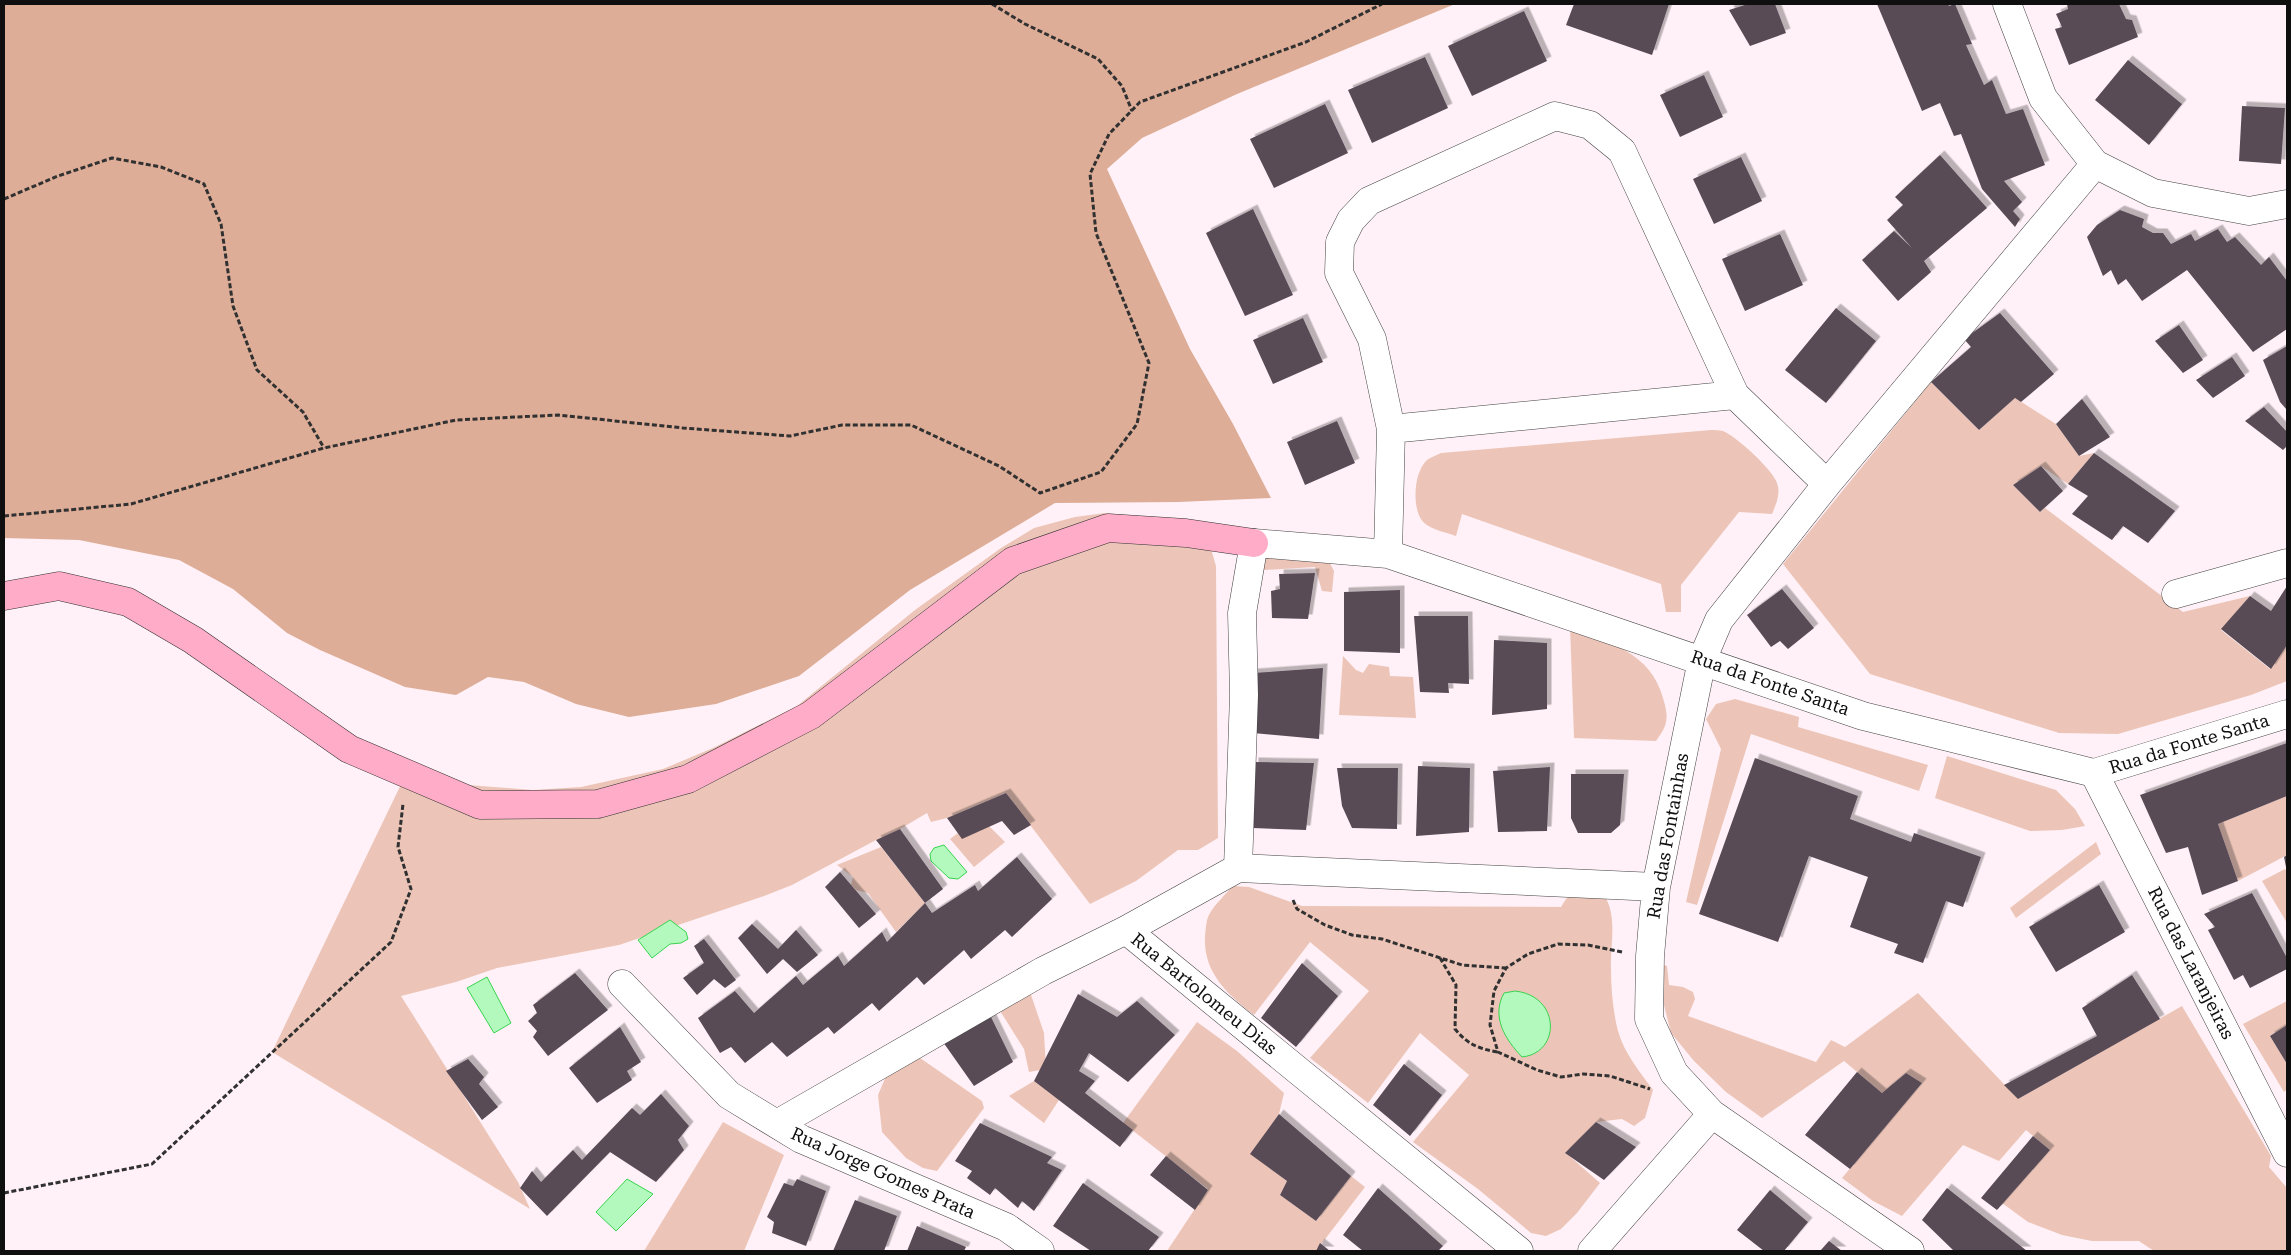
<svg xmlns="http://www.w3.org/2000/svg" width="2291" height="1255" font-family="'Roboto Serif',serif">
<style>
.green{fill:#ecc5b8}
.forest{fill:#ddad97}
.water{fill:#b3f9bd;stroke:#37d350}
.building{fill:#584b56;filter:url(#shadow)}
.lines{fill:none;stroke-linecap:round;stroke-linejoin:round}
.street-casing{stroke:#424242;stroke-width:29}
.secondary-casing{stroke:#313131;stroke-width:29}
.path{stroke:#313131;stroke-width:3;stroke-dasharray:5 2.5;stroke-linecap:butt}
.street{stroke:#fff;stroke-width:28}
.secondary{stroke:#ffacc9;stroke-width:28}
.labels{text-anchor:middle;stroke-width:5;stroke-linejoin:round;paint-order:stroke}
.street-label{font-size:18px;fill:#0f0f0f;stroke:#fff}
</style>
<defs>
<filter id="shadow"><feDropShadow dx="4.5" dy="-4.5" stdDeviation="0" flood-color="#0004"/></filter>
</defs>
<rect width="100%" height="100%" fill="#fff1f7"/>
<path class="green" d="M 1931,382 L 1979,430 L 2015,398 L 2056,424 L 2079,456 L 2094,453 L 2068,484 L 2041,466 L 2013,485 L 2040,512 L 2045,508 L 2183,612 L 2250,596 L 2221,630 L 2270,669 L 2287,645 L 2287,681 L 2251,695 L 2118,734 L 2059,733 L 1870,674 L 1783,564 Z
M 1711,430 C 1714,430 1720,430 1723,431 C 1736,436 1773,470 1777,483 C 1781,494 1776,504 1772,514 L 1739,512 L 1681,585 L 1681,612 L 1666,612 L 1661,584 L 1462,514 L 1456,536 C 1445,532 1427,529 1421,519 C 1412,505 1414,472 1427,460 C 1431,457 1437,455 1441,453 Z
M 1105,513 L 1146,517 L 1211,549 L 1216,566 L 1218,838 L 1198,850 L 1178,850 L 1136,881 L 1090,904 L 1006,793 L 947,818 L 931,822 L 927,813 L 900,829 L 876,840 L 792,885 L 764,896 L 619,945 L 497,968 L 456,982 L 401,996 L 518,1182 L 530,1209 L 272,1052 L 406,774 L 468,785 L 533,790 L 581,787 L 663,769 L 713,748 L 797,706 L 915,610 L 1001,548 L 1034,528 L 1075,517 Z
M 1254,543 L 1322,548 L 1334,571 L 1332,592 L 1322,591 L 1315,567 L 1249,571 Z
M 1570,626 C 1609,642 1651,653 1663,698 C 1669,718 1668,725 1656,741 L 1574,738 Z
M 1343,656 L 1356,670 L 1363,673 L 1369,664 L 1389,667 L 1390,676 L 1413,677 L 1416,718 L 1339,715 Z
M 1735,699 L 1799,717 L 1798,727 L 1928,765 L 1919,791 L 1751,734 L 1697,905 L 1686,902 L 1721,749 L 1706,719 L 1716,704 Z
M 1947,756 L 2056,790 L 2075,809 L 2085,826 L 2062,830 L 2030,831 L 1935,798 Z
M 2287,796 L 2287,855 L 2238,881 L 2218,824 Z
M 989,826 L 1005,842 L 974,867 L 950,839 L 958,833 Z
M 2096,842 L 2101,854 L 2016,918 L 2010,908 Z
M 881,847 L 925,903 L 896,932 L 868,893 L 856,890 L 851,885 L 853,877 L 837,865 Z
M 2285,869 L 2287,872 L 2287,923 L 2262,881 Z
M 1233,886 L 1249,887 L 1302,906 L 1561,907 L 1566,899 L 1577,889 L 1604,895 C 1618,916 1610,945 1611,969 C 1611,989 1613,1012 1618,1031 C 1624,1053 1640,1072 1653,1090 L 1645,1118 L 1634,1126 L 1622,1119 L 1596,1122 L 1566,1153 L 1600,1183 L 1577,1213 L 1561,1229 L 1546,1236 L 1531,1233 L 1478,1189 L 1413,1142 L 1469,1075 L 1420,1033 L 1368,1103 L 1310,1058 L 1369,991 L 1310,942 L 1254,1015 C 1227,994 1203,972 1205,936 C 1206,928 1206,919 1210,913 C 1216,903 1225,895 1233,886 Z
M 1657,963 L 1667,966 L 1669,985 L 1683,987 L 1693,992 L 1695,999 L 1688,1016 L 1816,1062 L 1831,1040 L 1845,1047 L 1918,993 L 2018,1099 L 2182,1006 L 2271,1156 L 2269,1167 L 2287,1188 L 2287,1251 L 2154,1251 L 2139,1241 L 2092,1241 L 2062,1235 L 2028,1222 L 2002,1203 L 2050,1150 L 2026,1130 L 1999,1161 L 1963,1145 L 1902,1216 L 1873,1201 L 1842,1178 L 1922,1083 L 1906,1073 L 1882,1093 L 1844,1061 L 1762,1118 L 1726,1092 L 1694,1061 L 1671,1033 L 1663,1001 Z
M 1029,989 L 1044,1033 L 1046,1069 L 1029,1072 L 1024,1049 L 997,1006 Z
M 2287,1001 L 2287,1025 L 2270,1036 L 2287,1064 L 2287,1089 L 2284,1092 L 2243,1024 Z
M 1197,1022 L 1237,1051 L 1284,1093 L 1279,1114 L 1251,1154 L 1287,1181 L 1280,1195 L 1316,1221 L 1351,1176 L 1365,1187 L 1316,1251 L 1167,1251 L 1208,1189 L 1123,1123 Z
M 910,1051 L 982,1101 L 984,1108 L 937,1171 L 923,1168 L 906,1158 L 882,1132 L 878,1095 L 893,1060 Z
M 1034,1081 L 1059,1100 L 1044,1123 L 1009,1096 Z
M 723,1122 L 784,1155 L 744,1251 L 644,1251 Z"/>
<path class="forest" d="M 4,4 L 1455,4 L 1237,94 L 1142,138 L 1107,169 L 1190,349 L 1233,424 L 1271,498 L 1178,502 L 1055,503 L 910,590 L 799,676 L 716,704 L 629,717 L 576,704 L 524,682 L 488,677 L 456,695 L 405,687 L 320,650 L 287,633 L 233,589 L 179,560 L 79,540 L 4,538 Z"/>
<path class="water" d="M 944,845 L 967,872 L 958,879 L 949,878 L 931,861 L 930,854 L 934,848 Z
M 670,920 L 686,932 L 688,939 L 681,943 L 670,944 L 652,958 L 638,940 Z
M 487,977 L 511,1023 L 494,1033 L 467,988 Z
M 1515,991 C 1561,996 1561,1053 1522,1057 C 1505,1039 1491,1017 1504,993 Z
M 627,1179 L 653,1194 L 616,1231 L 596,1212 Z"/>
<path class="building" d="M 1574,4 L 1669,4 L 1652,55 L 1566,25 Z
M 1748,4 L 1775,4 L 1786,33 L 1750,46 L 1729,10 Z
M 1877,4 L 1948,4 L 1949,6 L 1955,4 L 1972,44 L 1966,45 L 1984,85 L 1992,80 L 2006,114 L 2023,109 L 2045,165 L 2004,181 L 2022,202 L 2013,211 L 2020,219 L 2015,227 L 1982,189 L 1961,134 L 1954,136 L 1940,103 L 1922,111 Z
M 2067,4 L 2119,4 L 2126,19 L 2132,20 L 2138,37 L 2069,65 L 2055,29 L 2062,27 L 2056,14 L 2068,9 Z
M 1524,11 L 1547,61 L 1472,96 L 1448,46 Z
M 1425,57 L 1448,108 L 1372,143 L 1348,90 Z
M 2128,60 L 2182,104 L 2149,145 L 2095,100 Z
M 1704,75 L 1723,117 L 1680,137 L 1660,95 Z
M 1325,104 L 1348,153 L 1274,188 L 1250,139 Z
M 2242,106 L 2285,108 L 2281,164 L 2239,161 Z
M 1940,155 L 1987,208 L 1924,261 L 1931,272 L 1898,301 L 1862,260 L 1894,231 L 1912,248 L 1887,220 L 1903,205 L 1895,197 Z
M 1741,157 L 1762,201 L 1714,224 L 1693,179 Z
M 1253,209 L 1293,295 L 1245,316 L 1206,233 Z
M 2120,210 L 2144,219 L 2142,227 L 2153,233 L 2163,233 L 2171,244 L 2191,234 L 2195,241 L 2218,229 L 2227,242 L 2235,237 L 2261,265 L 2269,257 L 2287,281 L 2287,329 L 2253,352 L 2187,270 L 2142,301 L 2126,279 L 2118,285 L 2111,270 L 2103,276 L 2087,237 L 2097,225 Z
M 1780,234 L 1803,285 L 1745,311 L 1722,259 Z
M 1836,308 L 1876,341 L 1826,403 L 1785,370 Z
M 2000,313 L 2054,374 L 2021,402 L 2015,398 L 1979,430 L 1931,382 L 1971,347 L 1964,339 Z
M 1303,318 L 1323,362 L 1273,384 L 1253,340 Z
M 2179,325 L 2203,360 L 2183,373 L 2155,341 Z
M 2287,346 L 2287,410 L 2280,402 L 2263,360 Z
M 2232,357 L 2245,376 L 2213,398 L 2196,380 Z
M 2082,399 L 2110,437 L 2079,456 L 2056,424 Z
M 2264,407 L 2287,432 L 2287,446 L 2283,450 L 2245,421 Z
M 1337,421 L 1355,463 L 1305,485 L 1287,442 Z
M 2094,453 L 2175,511 L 2148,543 L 2123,526 L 2112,540 L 2072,514 L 2088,496 L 2068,484 Z
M 2041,466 L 2063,491 L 2040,512 L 2013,485 Z
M 1315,573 L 1308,619 L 1272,618 L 1271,591 L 1280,589 L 1279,574 Z
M 2287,586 L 2287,645 L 2271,669 L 2221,629 L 2250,596 L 2271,611 Z
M 1782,589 L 1814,628 L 1788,649 L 1780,641 L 1771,647 L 1747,615 Z
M 1400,590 L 1400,653 L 1344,651 L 1344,592 Z
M 1414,616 L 1468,616 L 1469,684 L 1448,683 L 1449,693 L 1420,692 Z
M 1494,640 L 1547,643 L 1547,709 L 1492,715 Z
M 1323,668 L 1319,739 L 1253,733 L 1253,673 Z
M 2287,743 L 2287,796 L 2218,824 L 2238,881 L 2202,895 L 2188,847 L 2166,853 L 2140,795 Z
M 1755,758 L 1858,796 L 1850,819 L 1911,842 L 1914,833 L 1981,857 L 1963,907 L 1946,901 L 1923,963 L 1894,953 L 1898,944 L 1850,927 L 1868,877 L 1809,856 L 1778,942 L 1699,914 Z
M 1254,762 L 1314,763 L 1306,830 L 1253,828 Z
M 1418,766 L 1470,768 L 1469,832 L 1416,836 Z
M 1550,767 L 1547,831 L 1498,832 L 1493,771 Z
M 1337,768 L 1398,768 L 1397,829 L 1352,828 L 1342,806 Z
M 1571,774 L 1624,774 L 1620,825 L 1611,833 L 1578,833 L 1571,818 Z
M 1006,793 L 1031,825 L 1014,835 L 1002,821 L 962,839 L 947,818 Z
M 900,829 L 943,889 L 925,903 L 876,840 Z
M 2287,855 L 2287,872 L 2284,857 Z
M 1017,857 L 1052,899 L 1012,937 L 1005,930 L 971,959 L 964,950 L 924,985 L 917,977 L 879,1011 L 872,1003 L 834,1034 L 828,1027 L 787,1057 L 772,1042 L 745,1063 L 731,1047 L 720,1053 L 698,1018 L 735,991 L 754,1013 L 796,976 L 803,985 L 838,956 L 844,966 L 882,932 L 887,942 L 925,903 L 932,913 L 975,885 L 978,891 Z
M 840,872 L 876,914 L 859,928 L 825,887 Z
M 2099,885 L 2125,932 L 2056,972 L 2029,927 Z
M 2252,893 L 2287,958 L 2287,969 L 2250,988 L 2243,975 L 2234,980 L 2208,930 L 2215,927 L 2204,914 Z
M 752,924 L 778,949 L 796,930 L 818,955 L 797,972 L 783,959 L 767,974 L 738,938 Z
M 704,939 L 736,980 L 725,988 L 714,979 L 697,995 L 683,978 L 704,963 L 694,946 Z
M 1302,963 L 1338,996 L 1296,1047 L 1261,1018 Z
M 575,973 L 608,1010 L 548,1056 L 533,1037 L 537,1031 L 528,1021 L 537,1013 L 533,1005 Z
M 2132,975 L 2160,1019 L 2018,1099 L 2004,1085 L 2097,1036 L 2082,1008 Z
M 1078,994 L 1117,1017 L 1137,1001 L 1175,1035 L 1128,1082 L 1089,1053 L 1079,1071 L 1095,1081 L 1085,1093 L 1133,1130 L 1120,1147 L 1034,1081 Z
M 991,1017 L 1013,1062 L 974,1086 L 943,1042 Z
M 2287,1025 L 2287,1064 L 2270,1036 Z
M 620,1027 L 641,1062 L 627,1071 L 632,1080 L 597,1103 L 569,1068 Z
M 468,1059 L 484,1077 L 479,1084 L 498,1107 L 482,1120 L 446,1071 Z
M 1404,1064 L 1442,1095 L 1410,1136 L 1373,1105 Z
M 1857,1072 L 1882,1093 L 1906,1073 L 1922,1083 L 1850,1169 L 1805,1135 Z
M 661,1094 L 689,1126 L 678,1140 L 684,1150 L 656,1182 L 610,1152 L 547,1216 L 520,1188 L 532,1171 L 541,1182 L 573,1150 L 582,1160 L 632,1108 L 640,1115 Z
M 1279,1114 L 1351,1176 L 1316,1221 L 1280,1195 L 1287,1181 L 1250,1154 Z
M 1596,1122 L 1636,1147 L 1604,1180 L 1565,1153 Z
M 980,1123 L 1052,1157 L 1047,1163 L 1062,1170 L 1034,1211 L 1022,1201 L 1018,1208 L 995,1188 L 990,1195 L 967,1178 L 972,1171 L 955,1161 Z
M 2033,1136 L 2050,1150 L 1997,1210 L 1981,1198 Z
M 1166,1156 L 1208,1190 L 1195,1210 L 1150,1175 Z
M 797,1179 L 826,1191 L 806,1246 L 772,1233 L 774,1222 L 767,1217 L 784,1183 L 793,1186 Z
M 1083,1183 L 1159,1237 L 1148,1251 L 1091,1251 L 1053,1226 Z
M 1378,1188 L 1443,1246 L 1438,1251 L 1363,1251 L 1343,1235 Z
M 1947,1188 L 2027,1251 L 1954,1251 L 1922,1220 Z
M 1770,1190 L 1808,1222 L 1784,1251 L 1764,1251 L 1737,1230 Z
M 855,1200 L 897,1216 L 884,1251 L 833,1251 Z
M 917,1226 L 966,1247 L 964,1251 L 907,1251 Z
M 1829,1241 L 1842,1251 L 1820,1251 Z
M 1320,1243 L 1330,1251 L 1316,1251 Z"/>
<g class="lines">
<defs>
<path id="street" d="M 2007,4 L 2043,98 L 2095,164 L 2153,193 L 2249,211 L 2287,204
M 1391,429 L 1735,395
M 1388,554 L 1391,429 L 1372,339 L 1339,273 L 1340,242 L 1351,220 L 1369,201 L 1555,116 L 1590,125 L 1622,151 L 1735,395 L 1827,484
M 2176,594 L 2287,563
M 2094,773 L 2287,1153
M 1238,868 L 1244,695 L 1242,613 L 1254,543 L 1388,554 L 1863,716 L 2094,773 L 2287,714
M 622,984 L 729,1095 L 801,1139 L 1006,1227 L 1040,1251
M 777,1124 L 1043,971 L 1126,930
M 1519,1251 L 1126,930 L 1238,868 L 1656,887
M 1592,1251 L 1712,1114
M 1910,1251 L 1712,1114 L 1674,1073 L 1649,1019 L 1650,956 L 1656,887 L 1702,660 L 1719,620 L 1827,484 L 2095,164"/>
<path id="secondary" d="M 4,596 L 59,586 L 128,602 L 193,640 L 349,749 L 480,805 L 598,804 L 688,779 L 811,715 L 1013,561 L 1108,528 L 1186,533 L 1254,543"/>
</defs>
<use href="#street" class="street-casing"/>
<use href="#secondary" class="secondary-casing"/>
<path class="path" d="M 992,4 L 1025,24 L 1098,59 L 1122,86 L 1132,111
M 4,199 L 58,176 L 112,158 L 161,167 L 204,184 L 221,224 L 233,306 L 257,370 L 303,412 L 324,448
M 4,516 L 131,504 L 324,448 L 456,420 L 558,415 L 683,428 L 790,436 L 842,425 L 911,425 L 999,466 L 1040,493 L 1101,472 L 1137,424 L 1149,363 L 1096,233 L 1090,174 L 1109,134 L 1140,102 L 1306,42 L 1382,4
M 1293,900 L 1297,909 L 1325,925 L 1352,935 L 1382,939 L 1462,965 L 1506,968
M 1622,952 L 1588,945 L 1558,944 L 1528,954 L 1506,968 L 1494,991 L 1490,1025 L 1498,1052 L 1537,1070 L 1561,1077 L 1583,1074 L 1610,1076 L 1650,1089
M 1440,958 L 1456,985 L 1455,1029 C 1467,1044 1479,1049 1498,1052
M 4,1193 L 152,1164 L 391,942 L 411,889 L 398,847 L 403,804"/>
<use href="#street" class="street"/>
<use href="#secondary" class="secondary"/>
</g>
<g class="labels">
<g class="street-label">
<text transform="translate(1770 683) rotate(19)" y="6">Rua da Fonte Santa</text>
<text transform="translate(2189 744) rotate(-17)" y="6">Rua da Fonte Santa</text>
<text transform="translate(1668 836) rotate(-80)" y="6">Rua das Fontainhas</text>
<text transform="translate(2191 963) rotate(63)" y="6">Rua das Laranjeiras</text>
<text transform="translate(1204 994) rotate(39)" y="6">Rua Bartolomeu Dias</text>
<text transform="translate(883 1173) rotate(24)" y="6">Rua Jorge Gomes Prata</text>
</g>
</g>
<rect width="2291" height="1255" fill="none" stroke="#0f0f0f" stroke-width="10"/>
</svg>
